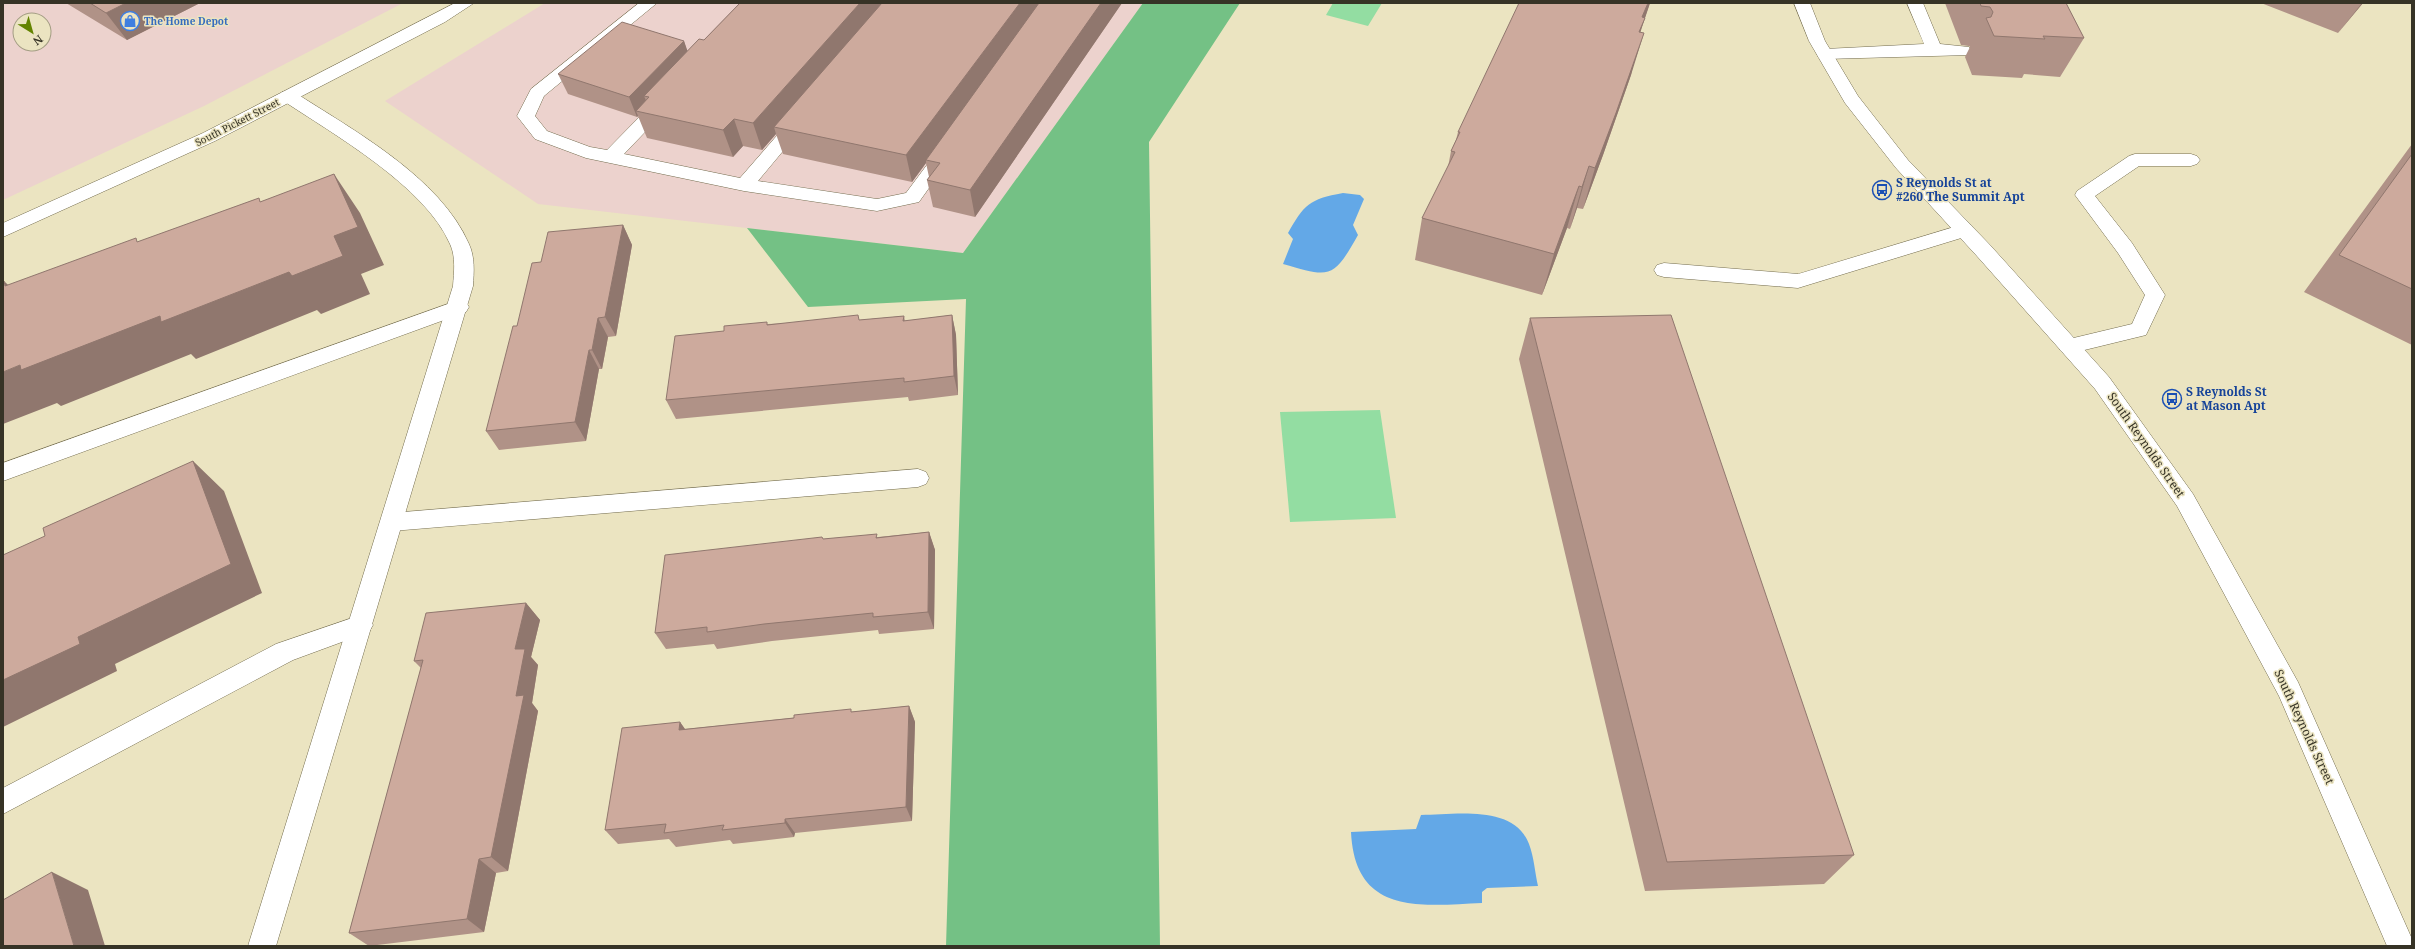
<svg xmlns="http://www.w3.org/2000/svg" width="2415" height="949" font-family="'Noto Serif',serif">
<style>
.commercial{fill:#ecd2cd;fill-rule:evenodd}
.green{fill:#93dda2}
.forest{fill:#74c185}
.water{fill:#63a8e7}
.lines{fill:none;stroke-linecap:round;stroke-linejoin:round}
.service-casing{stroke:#746d4f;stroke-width:1}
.minor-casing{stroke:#746d4f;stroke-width:1}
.tertiary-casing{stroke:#746d4f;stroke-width:1}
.secondary-casing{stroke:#746d4f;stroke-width:1}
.service{fill:#fff;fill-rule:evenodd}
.minor{fill:#fff;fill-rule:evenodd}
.tertiary{fill:#fff;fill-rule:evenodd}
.secondary{fill:#fff;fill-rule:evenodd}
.wall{fill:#b09287}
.shaded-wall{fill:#90776e}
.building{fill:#cdaa9d;stroke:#90776e}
.labels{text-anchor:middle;stroke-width:3;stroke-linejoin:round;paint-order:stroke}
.far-shop-label{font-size:10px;font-weight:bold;fill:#366cbe;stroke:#ebe4c1;text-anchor:start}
.far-street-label{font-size:10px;fill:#363326;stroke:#ebe4c1}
.transit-label{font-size:12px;font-weight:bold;fill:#164399;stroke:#ebe4c1;text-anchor:start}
.street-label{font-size:12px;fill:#363326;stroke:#ebe4c1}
</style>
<rect width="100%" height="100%" fill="#ebe4c1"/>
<path class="commercial" d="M 3,3 L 403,3 L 204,106 L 3,200 ZM 20,20 L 44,20 L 44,44 L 20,44 Z
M 545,3 L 1143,3 L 963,253 L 538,204 L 385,101 Z"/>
<path class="green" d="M 1333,3 L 1382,3 L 1368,26 L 1326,15 Z
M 1380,410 L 1396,518 L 1290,522 L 1280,412 Z"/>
<path class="forest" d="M 1143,3 L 1240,3 L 1149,142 L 1160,946 L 946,946 L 966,299 L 808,307 L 747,228 L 963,253 Z"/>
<path class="water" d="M 1343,193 L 1360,195 L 1364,199 L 1353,225 L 1358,235 C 1333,279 1331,278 1283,264 L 1293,239 L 1288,233 C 1304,205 1309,199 1343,193 Z
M 1421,815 C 1454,815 1514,804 1529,844 C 1534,857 1535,873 1538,886 L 1487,888 L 1482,892 L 1482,903 C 1419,906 1355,915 1351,832 L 1416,829 Z"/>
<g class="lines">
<defs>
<path id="service" d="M 639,3 L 657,3 L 544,96 L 535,116 L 547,131 L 590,147 L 607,150 L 656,100 L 668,100 L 671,104 L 668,108 L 624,154 L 740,178 L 793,117 L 805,117 L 808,121 L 758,181 L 877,199 L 906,193 L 941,146 L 947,144 L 953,146 L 956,150 L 919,202 L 877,211 L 744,191 L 586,158 L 535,139 L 517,116 L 531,89 Z
M 1907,3 L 1923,3 L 1940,44 L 1969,47 L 1971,51 L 1969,55 L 1825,59 L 1819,58 L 1817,54 L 1819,50 L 1825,49 L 1924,44 Z
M 2135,154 L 2191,154 L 2197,156 L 2200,160 L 2197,164 L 2191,166 L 2139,166 L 2095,196 L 2132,243 L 2165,295 L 2146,335 L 2068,354 L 2061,351 L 2058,346 L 2061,341 L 2132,324 L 2145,295 L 2118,253 L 2075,195 L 2077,191 L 2129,156 Z
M 1964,224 L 1971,225 L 1973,230 L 1971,235 L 1798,288 L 1664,277 L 1657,275 L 1654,270 L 1657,265 L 1664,263 L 1798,274 Z
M 459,300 L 466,302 L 469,307 L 466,312 L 3,481 L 3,463 Z
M 918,469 L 926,472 L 929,478 L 926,484 L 918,487 L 392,531 L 384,529 L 381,522 L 384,515 L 392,513 Z
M 361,615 L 369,618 L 373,625 L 369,632 L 293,660 L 3,814 L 3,788 L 276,644 Z"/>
<path id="minor" d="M 288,91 L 294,92 C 353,130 440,177 469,244 C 475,257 474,272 473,286 L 276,946 L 248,946 L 453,286 C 454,272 456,257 450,244 C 425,186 333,134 282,100 L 279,96 L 282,92 Z"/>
<path id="tertiary" d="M 1794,3 L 1810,3 L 1825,41 L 1858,96 L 1908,160 L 1990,245 L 2109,377 L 2193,494 L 2298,682 L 2412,939 L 2412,946 L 2387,946 L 2279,696 L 2177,506 L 2095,389 L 1976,255 L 1896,168 L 1845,103 L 1809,41 Z"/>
<path id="secondary" d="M 455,3 L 474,3 L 445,22 L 215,141 L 3,237 L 3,223 L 203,133 Z"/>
</defs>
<use href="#service" class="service-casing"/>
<use href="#minor" class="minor-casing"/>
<use href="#tertiary" class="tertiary-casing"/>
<use href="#secondary" class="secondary-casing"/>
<use href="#service" class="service"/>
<use href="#minor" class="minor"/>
<use href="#tertiary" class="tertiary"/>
<use href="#secondary" class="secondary"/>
</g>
<path class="wall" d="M 66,3 L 200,3 L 127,40 Z
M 740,3 L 1122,3 L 975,217 L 933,207 L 927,180 L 929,177 L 926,163 L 912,182 L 783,154 L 776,134 L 762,150 L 743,146 L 733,157 L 647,138 L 638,116 L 637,117 L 568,94 L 558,74 L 684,41 L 687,51 L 704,40 Z
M 1650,3 L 1640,32 L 1631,75 L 1603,155 L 1583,209 L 1577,208 L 1570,229 L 1567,228 L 1542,295 L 1415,260 L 1422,218 L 1448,167 L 1451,151 L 1456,140 L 1458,132 Z
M 1945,3 L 2066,3 L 2084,38 L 2060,77 L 2024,74 L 2022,78 L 1972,75 L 1965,57 L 1970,47 L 1969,46 L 1961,45 Z
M 2261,3 L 2363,3 L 2338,33 Z
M 2412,144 L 2412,345 L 2304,292 Z
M 623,225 L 632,245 L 616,336 L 608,337 L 602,369 L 599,369 L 586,441 L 499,450 L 486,431 L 541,262 Z
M 952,315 L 956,335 L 958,395 L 909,401 L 908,397 L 676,419 L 666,400 L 724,331 L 768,324 L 860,320 L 904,316 L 905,321 Z
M 1530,318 L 1854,855 L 1824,884 L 1645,891 L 1519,359 Z
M 929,532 L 935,550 L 934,629 L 879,634 L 878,630 L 772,641 L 717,649 L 714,644 L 666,649 L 655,633 L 823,539 L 878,537 Z
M 526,603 L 540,620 L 531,657 L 538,665 L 532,703 L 538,711 L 508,871 L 496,873 L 484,932 L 369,946 L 349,933 L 421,668 L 414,661 Z
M 909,706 L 915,722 L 912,821 L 795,833 L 794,837 L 733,844 L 730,840 L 676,847 L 669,839 L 618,844 L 605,830 L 680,722 L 685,729 Z"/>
<path class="shaded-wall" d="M 126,3 L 200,3 L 127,40 L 106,13 Z
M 860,3 L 890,3 L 774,127 L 776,134 L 762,150 L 753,123 Z
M 1020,3 L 1043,3 L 926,160 L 926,163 L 912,182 L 906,155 Z
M 1101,3 L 1122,3 L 975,217 L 970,190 Z
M 1648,3 L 1650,3 L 1643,24 L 1632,59 L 1642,17 Z
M 2362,3 L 2363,3 L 2338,33 Z
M 1644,33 L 1631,75 L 1603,155 L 1583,209 L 1595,168 Z
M 684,41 L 691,61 L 649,97 L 644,96 L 648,105 L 636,111 L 638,116 L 637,117 L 629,97 Z
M 734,119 L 743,146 L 733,157 L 723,130 Z
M 1589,166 L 1577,208 L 1570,229 L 1582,187 Z
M 334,174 L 360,213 L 384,265 L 361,274 L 370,294 L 321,314 L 317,310 L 196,359 L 191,354 L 61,406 L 57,403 L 3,424 L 3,372 L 334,236 Z
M 1579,186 L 1567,228 L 1542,295 L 1554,254 Z
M 623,225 L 632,245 L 616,336 L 605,317 Z
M 4,281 L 42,318 L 5,286 Z
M 952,315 L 956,335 L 958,395 L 954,376 Z
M 598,318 L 608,337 L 602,369 L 592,350 Z
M 589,350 L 599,369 L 586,441 L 575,422 Z
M 193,461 L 224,491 L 262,593 L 115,664 L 117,671 L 3,727 L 3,680 L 78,637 Z
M 929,532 L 935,550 L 934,629 L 928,612 Z
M 526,603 L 540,620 L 531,657 L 538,665 L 532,703 L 538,711 L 508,871 L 491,857 L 516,696 L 515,649 Z
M 909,706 L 915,722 L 912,821 L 906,807 Z
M 680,722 L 691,738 L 679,730 Z
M 785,819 L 795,833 L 794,837 L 785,823 Z
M 479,859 L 496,873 L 484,932 L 467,919 Z
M 52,872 L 88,890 L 105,946 L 74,946 Z"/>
<path class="building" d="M 90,3 L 126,3 L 106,13 Z
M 740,3 L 860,3 L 753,123 L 734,119 L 723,130 L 636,111 L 649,97 L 644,96 L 699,39 L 704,40 Z
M 882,3 L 1020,3 L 906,155 L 774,127 Z
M 1039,3 L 1101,3 L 970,190 L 927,180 L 940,163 L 926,160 Z
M 1519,3 L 1648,3 L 1642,17 L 1645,18 L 1639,32 L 1644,33 L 1616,113 L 1595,168 L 1589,166 L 1582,187 L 1579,186 L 1554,254 L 1422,218 L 1455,152 L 1451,151 L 1460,132 L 1458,132 Z
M 1980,3 L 2066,3 L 2084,38 L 2043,36 L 2045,39 L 1994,36 L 1986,18 L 1991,17 L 1993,12 L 1990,7 L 1981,6 Z
M 622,22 L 684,41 L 629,97 L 558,74 Z
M 2412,154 L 2412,289 L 2339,255 Z
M 334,174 L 358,227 L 334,236 L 343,256 L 292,276 L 289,272 L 161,322 L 160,316 L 21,370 L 20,365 L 3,372 L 3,281 L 4,281 L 5,286 L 136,238 L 137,242 L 259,198 L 260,202 Z
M 623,225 L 605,317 L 598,318 L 592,350 L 589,350 L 575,422 L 486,431 L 513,326 L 517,326 L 532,263 L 541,262 L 548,232 Z
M 858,315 L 859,320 L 904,316 L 903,321 L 952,315 L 954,376 L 904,382 L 904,378 L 666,400 L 675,336 L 724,331 L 724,326 L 767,322 L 767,325 Z
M 1671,315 L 1854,855 L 1667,862 L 1530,318 Z
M 193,461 L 231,564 L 78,637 L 80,644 L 3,680 L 3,555 L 45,536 L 43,528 Z
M 929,532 L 928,612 L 873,617 L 873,613 L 764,624 L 707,632 L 707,627 L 655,633 L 665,555 L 822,537 L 823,539 L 877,534 L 876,538 Z
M 526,603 L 515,649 L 525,649 L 516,696 L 524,695 L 491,857 L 479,859 L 467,919 L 349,933 L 423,660 L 414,661 L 426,613 Z
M 909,706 L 906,807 L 785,819 L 785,823 L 722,830 L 724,825 L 664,833 L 666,824 L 605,830 L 622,728 L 680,722 L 679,730 L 794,718 L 794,715 L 851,709 L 851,712 Z
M 52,872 L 74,946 L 3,946 L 3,900 Z"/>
<defs>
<symbol id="shop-ring" viewBox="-11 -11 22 22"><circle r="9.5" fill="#ebe4c1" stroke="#3f7fe0" stroke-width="1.5"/><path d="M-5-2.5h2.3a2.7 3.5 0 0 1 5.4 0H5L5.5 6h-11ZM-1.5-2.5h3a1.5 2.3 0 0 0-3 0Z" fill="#3f7fe0"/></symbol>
<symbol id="bus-ring" viewBox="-11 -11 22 22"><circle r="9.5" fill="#ebe4c1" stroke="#1a4fb4" stroke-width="1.5"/><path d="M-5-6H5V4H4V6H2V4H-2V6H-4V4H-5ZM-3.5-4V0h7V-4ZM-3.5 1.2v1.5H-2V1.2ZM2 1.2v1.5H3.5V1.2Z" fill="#1a4fb4"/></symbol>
</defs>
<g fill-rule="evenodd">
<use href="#shop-ring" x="119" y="10" width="22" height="22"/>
<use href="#bus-ring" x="1871" y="179" width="22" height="22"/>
<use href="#bus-ring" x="2161" y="388" width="22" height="22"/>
</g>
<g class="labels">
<g class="far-shop-label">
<text x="144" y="25">The Home Depot</text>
</g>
<g class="far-street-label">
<text transform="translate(237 122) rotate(-27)" y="4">South Pickett Street</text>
</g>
<g class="transit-label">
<text x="1896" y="187">S Reynolds St at<tspan x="1896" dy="14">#260 The Summit Apt</tspan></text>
<text x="2186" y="396">S Reynolds St<tspan x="2186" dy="14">at Mason Apt</tspan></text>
</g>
<g class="street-label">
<text transform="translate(2146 445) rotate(55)" y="4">South Reynolds Street</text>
<text transform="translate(2304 727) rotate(65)" y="4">South Reynolds Street</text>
</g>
</g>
<rect width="2415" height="949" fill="none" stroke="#363326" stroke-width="8"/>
<g transform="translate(32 32) rotate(143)"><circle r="19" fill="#ebe4c1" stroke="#a39d83"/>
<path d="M0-3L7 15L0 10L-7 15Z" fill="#638400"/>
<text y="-6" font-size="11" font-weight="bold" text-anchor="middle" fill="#363326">N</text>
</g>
</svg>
